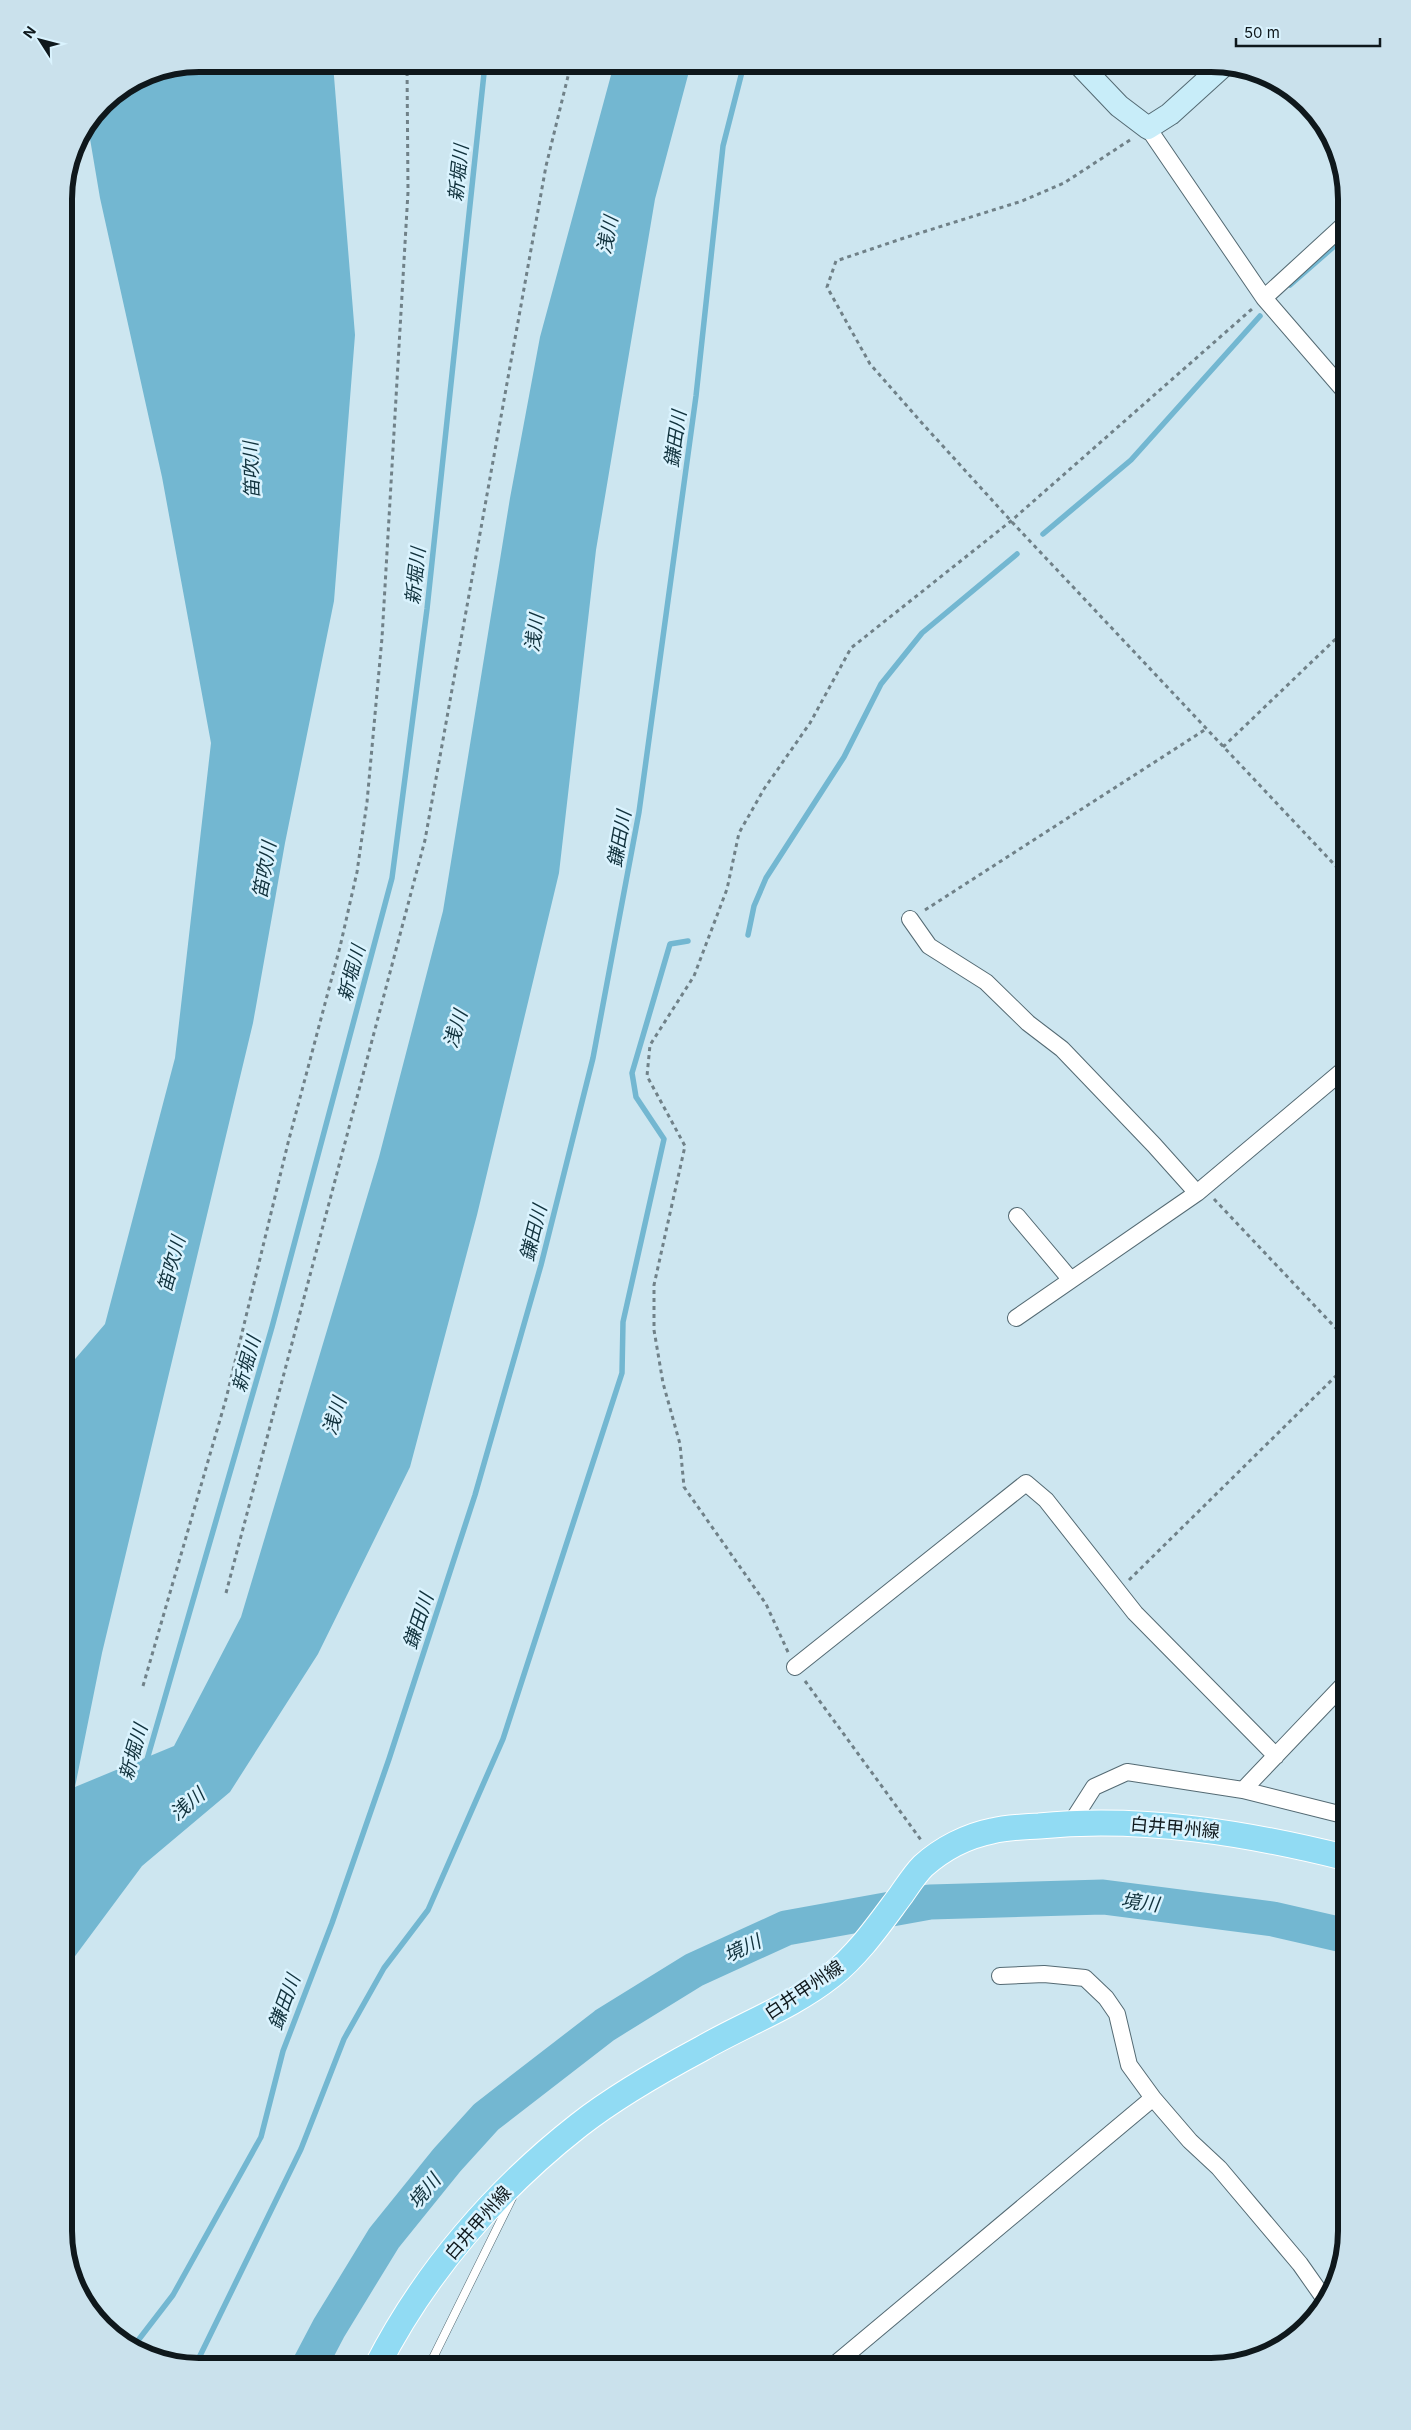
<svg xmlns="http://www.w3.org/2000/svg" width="1411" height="2430" font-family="Inter,'Noto Sans JP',sans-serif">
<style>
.water{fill:#73b7d1}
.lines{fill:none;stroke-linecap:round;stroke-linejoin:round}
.stream{stroke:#73b7d1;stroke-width:5.5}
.river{stroke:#73b7d1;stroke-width:35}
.lane-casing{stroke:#546a73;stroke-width:9}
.street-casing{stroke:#546a73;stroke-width:18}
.secondary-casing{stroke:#546a73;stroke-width:24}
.primary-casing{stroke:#fff;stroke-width:27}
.path{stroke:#708188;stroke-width:3;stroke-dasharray:4 4;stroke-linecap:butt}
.lane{stroke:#fff;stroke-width:8}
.street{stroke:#fff;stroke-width:16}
.secondary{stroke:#c8edf9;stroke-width:22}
.primary{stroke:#91dbf3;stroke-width:25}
.labels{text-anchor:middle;stroke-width:5;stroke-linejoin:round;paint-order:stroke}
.street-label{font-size:18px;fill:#0f181c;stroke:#daf3fe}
.water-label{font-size:19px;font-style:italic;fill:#11323d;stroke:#daf3fe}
.rim{fill:none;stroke:#0f181c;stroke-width:6}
</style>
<rect width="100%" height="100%" fill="#cde6f0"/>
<path class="water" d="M 199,64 L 333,64 L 355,335 L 334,601 L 285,843 L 253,1023 L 102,1653 L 75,1787 L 174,1746 L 241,1617 L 379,1157 L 443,911 L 510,498 L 540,337 L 614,64 L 691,64 L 655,199 L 596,550 L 559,873 L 477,1215 L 410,1467 L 318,1654 L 230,1792 L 142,1866 L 64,1971 L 64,1372 L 105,1324 L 175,1058 L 211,743 L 162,477 L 100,198 L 88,127 L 104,103 L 148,74 Z"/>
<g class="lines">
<path class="stream" d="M 1290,285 L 1347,235
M 1043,534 L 1131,460 L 1260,316
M 748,935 L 754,906 L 766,878 L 844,757 L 881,684 L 922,633 L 1017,554
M 146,1763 L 272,1327 L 392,878 L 427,609 L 485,64
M 133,2347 L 173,2295 L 261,2137 L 283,2051 L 332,1923 L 389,1759 L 475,1495 L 541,1265 L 593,1058 L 639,812 L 696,396 L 723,146 L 744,64
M 195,2366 L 301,2149 L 344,2039 L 384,1968 L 428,1910 L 503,1739 L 622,1373 L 623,1322 L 664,1139 L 636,1097 L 632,1073 L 670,944 L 688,941"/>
<path class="river" d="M 309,2366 L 329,2328 L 384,2238 L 447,2160 L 486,2117 L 605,2025 L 694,1970 L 786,1928 L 930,1902 L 1103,1897 L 1273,1919 L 1347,1936"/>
<defs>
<path id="lane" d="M 429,2366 L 512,2198"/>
<path id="street" d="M 1148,128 L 1264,298 L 1347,394
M 1264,298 L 1347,222
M 910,919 L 929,946 L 986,982 L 1028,1023 L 1062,1049 L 1154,1145 L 1197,1193
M 1017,1216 L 1071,1280
M 1016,1318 L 1197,1193 L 1347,1067
M 795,1667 L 1026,1483 L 1046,1500 L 1135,1613 L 1276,1756
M 1243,1790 L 1347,1681
M 1071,1823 L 1094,1787 L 1127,1772 L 1243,1790 L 1347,1816
M 1000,1976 L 1044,1974 L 1085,1978 L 1106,1998 L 1117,2014 L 1129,2065 L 1153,2098 L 1190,2141 L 1219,2168 L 1300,2264 L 1326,2301
M 833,2366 L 1153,2098"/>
<path id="secondary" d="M 1079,64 L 1119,106 L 1148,128 L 1170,114 L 1224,65"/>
<path id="primary" d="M 377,2366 C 425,2272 496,2190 579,2125 C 616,2096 660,2071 701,2049 C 744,2024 792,2007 831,1976 C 859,1954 880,1923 901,1895 C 908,1885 915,1874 923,1866 C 942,1849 967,1836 992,1831 C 1007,1827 1024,1827 1039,1826 C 1143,1816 1247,1833 1347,1858"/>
</defs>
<use href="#lane" class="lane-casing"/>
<use href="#street" class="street-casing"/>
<use href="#secondary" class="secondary-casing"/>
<use href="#primary" class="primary-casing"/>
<path class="path" d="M 1130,140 L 1064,183 L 1022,201 L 904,238 L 836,261 L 827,287 L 870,364 L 921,422 L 1011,521 L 1347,878
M 1223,747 L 1347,628
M 925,910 L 1206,729
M 1214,1199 L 1347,1340
M 1129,1580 L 1347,1365
M 226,1593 L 425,840 L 546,166 L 571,64
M 788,1652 L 766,1604 L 684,1487 L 680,1444 L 663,1383 L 654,1330 L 654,1285 L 685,1146 L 647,1076 L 650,1045 L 694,976 L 727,889 L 739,833 L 764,789 L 810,723 L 851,648 L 1011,521 L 1252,309
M 805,1681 L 921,1840
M 143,1686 L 226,1399 L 288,1143 L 340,947 L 357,872 L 367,802 L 382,638 L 408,192 L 407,64"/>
<use href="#lane" class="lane"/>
<use href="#street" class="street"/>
<use href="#secondary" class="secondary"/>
<use href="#primary" class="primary"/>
</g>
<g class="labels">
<g class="street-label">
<text transform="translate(1175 1828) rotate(5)" y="6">白井甲州線</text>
<text transform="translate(804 1990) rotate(-34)" y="6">白井甲州線</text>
<text transform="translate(478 2223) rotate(-49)" y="6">白井甲州線</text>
</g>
<g class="water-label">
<text transform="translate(458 173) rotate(-84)" y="7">新堀川</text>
<text transform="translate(607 235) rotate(-78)" y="7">浅川</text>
<text transform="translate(675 439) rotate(-82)" y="7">鎌田川</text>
<text transform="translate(251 470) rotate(-92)" y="7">笛吹川</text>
<text transform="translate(415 576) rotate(-84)" y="7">新堀川</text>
<text transform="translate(534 633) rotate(-82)" y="7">浅川</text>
<text transform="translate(619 839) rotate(-80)" y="7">鎌田川</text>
<text transform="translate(264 870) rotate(-80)" y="7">笛吹川</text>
<text transform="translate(351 973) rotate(-75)" y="7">新堀川</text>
<text transform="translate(455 1029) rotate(-73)" y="7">浅川</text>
<text transform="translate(533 1233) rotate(-76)" y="7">鎌田川</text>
<text transform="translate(171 1264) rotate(-75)" y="7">笛吹川</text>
<text transform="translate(246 1364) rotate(-74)" y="7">新堀川</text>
<text transform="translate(334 1416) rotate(-73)" y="7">浅川</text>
<text transform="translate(418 1621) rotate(-72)" y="7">鎌田川</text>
<text transform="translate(133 1752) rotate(-74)" y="7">新堀川</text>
<text transform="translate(187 1804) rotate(-40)" y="7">浅川</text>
<text transform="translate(1140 1902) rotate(7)" y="7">境川</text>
<text transform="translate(742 1948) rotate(-25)" y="7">境川</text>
<text transform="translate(284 2002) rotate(-70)" y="7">鎌田川</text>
<text transform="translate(424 2191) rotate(-50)" y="7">境川</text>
</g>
</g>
<path d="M0 0H1411V2430H0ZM199 72H1211A127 127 0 0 1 1338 199V2231A127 127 0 0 1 1211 2358H199A127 127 0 0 1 72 2231V199A127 127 0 0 1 199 72Z" fill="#cae1ec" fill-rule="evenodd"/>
<path class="rim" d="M199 72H1211A127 127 0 0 1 1338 199V2231A127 127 0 0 1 1211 2358H199A127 127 0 0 1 72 2231V199A127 127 0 0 1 199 72Z"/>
<g transform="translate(40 40) rotate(306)" stroke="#daf3fe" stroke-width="4" paint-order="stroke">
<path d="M0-4L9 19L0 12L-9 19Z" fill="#0f181c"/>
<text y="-8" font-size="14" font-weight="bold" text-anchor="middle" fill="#0f181c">N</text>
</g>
<path d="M1236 38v8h144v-8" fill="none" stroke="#0f181c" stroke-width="2.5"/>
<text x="1244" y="38" font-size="15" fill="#0f181c" stroke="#daf3fe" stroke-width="4" paint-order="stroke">50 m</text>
</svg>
